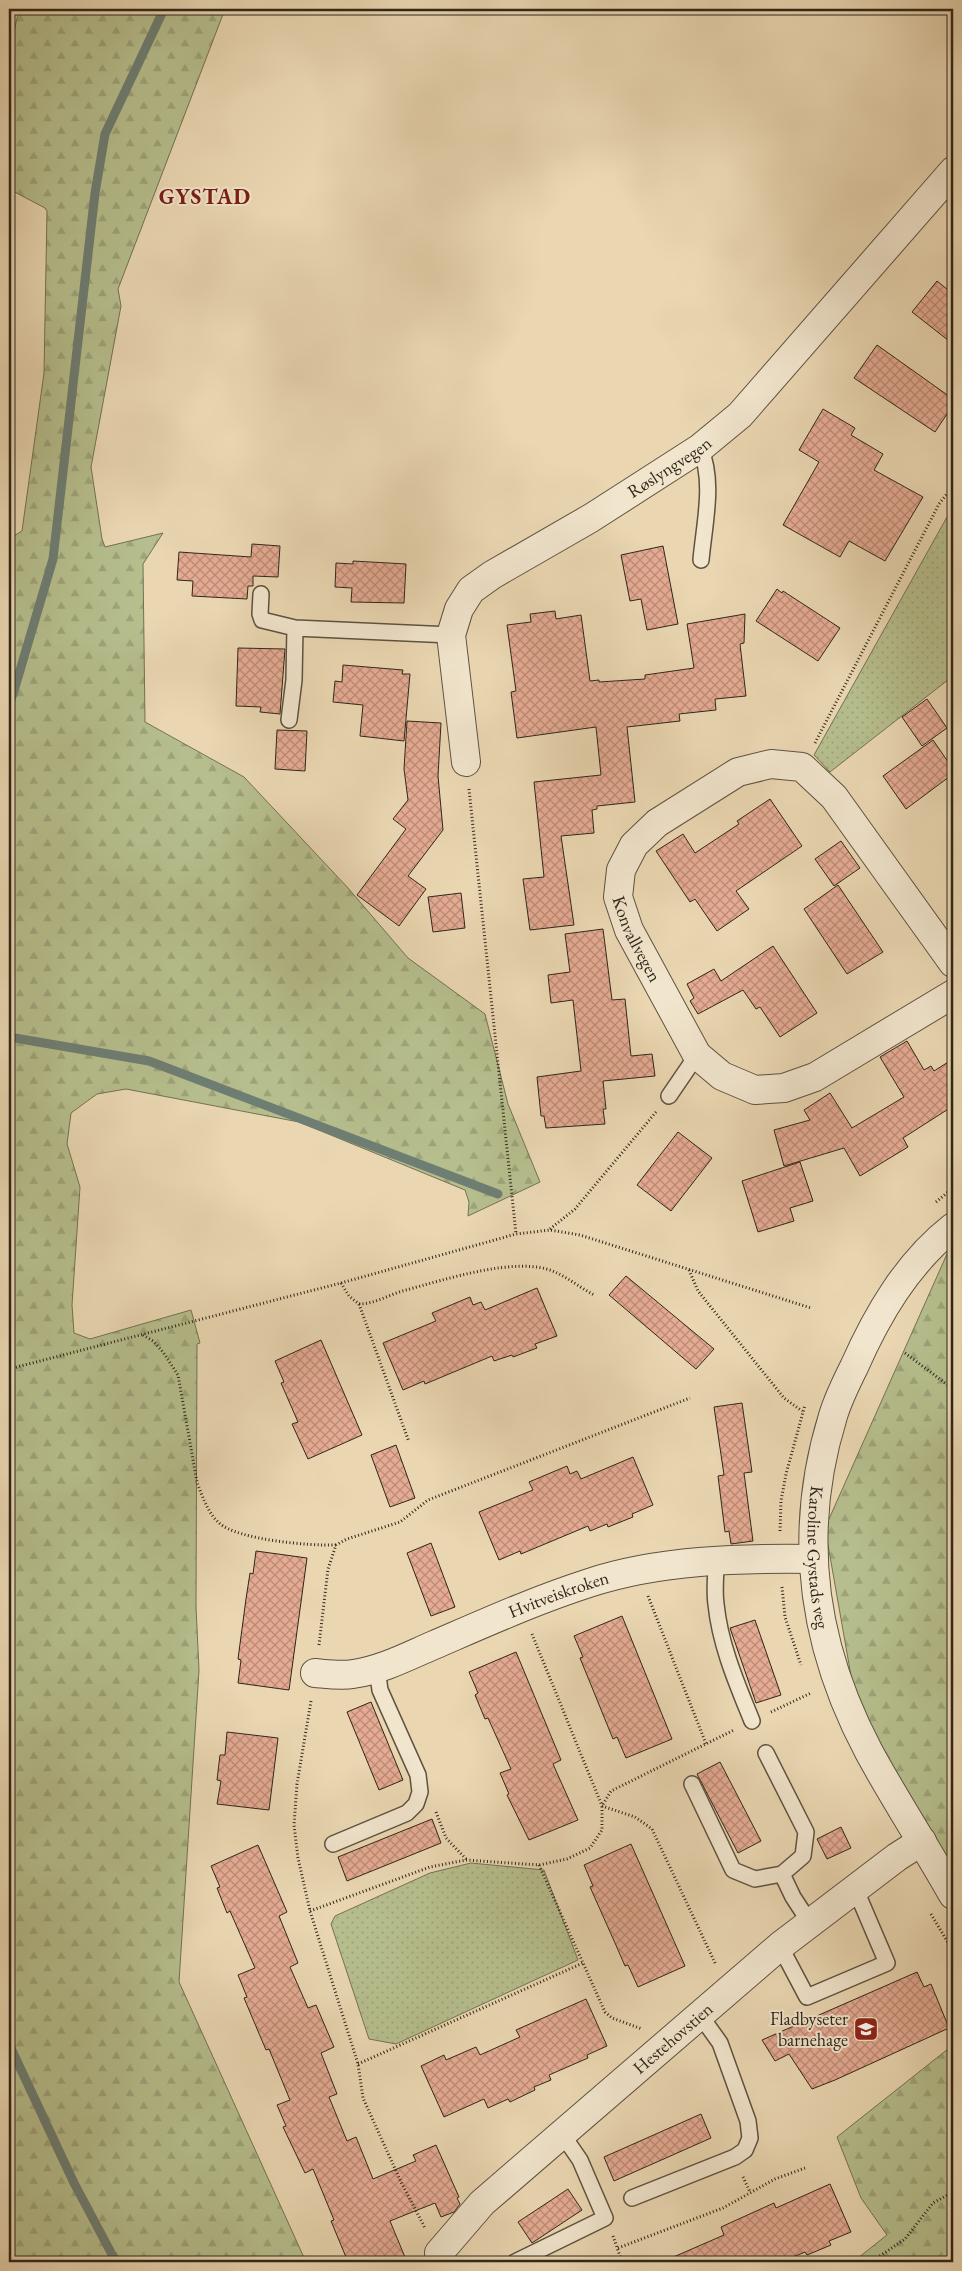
<svg xmlns="http://www.w3.org/2000/svg" width="962" height="2271" font-family="'EB Garamond',serif">
<style>
.forest{fill:url(#forest-firs);stroke:#727254}
.park{fill:url(#park-dots);stroke:#727254}
.lines{fill:none;stroke-linecap:round;stroke-linejoin:round}
.stream{stroke:#6e7e73;stroke-width:9}
.building{fill:url(#building-cross-hatch);stroke:#2f261a}
.service-casing{stroke:#5e5240;stroke-width:18}
.minor-casing{stroke:#5e5240;stroke-width:30}
.tertiary-casing{stroke:#5e5240;stroke-width:30}
.path{stroke:#2f261a;stroke-width:3;stroke-dasharray:1 2.5;stroke-linecap:butt}
.service{stroke:#f1e5cd;stroke-width:15}
.minor{stroke:#f1e5cd;stroke-width:28}
.tertiary{stroke:#f1e5cd;stroke-width:28}
.labels{text-anchor:middle;stroke-width:4;stroke-linejoin:round;paint-order:stroke}
.street-label{font-size:18px;fill:#2f261a;stroke:#f1e5cd}
.poi-label{font-size:18px;fill:#2f261a;stroke:#f1e5cd;text-anchor:end}
.district-label{font-size:22px;font-weight:bold;letter-spacing:1px;fill:#7a1f14;stroke:#f1e5cd}
</style>
<defs>
<pattern id="forest-firs" width="22" height="20" patternUnits="userSpaceOnUse" patternTransform="scale(1.25)"><rect width="22" height="20" fill="#b6be8d"/><path d="M5 1l3.5 6h-7zM16 11l3.5 6h-7z" fill="#9da379"/></pattern>
<pattern id="park-dots" width="8" height="8" patternUnits="userSpaceOnUse" patternTransform="scale(1.25)"><rect width="8" height="8" fill="#b6be8d"/><path d="M2 2h.1M6 6h.1" fill="none" stroke="#9da379" stroke-width="1.8" stroke-linecap="round"/></pattern>
<pattern id="building-cross-hatch" width="8" height="8" patternUnits="userSpaceOnUse" patternTransform="scale(1.25)"><rect width="8" height="8" fill="#e6ab93"/><path d="M0 0l8 8M0 8l8-8" fill="none" stroke="#bb8b77"/></pattern>
</defs>
<rect width="100%" height="100%" fill="#ead7b2"/>
<filter id="stains"><feTurbulence type="fractalNoise" baseFrequency=".004" numOctaves="4"/><feColorMatrix values="0 0 0 0 .2 0 0 0 0 .09 0 0 0 0 .02 0 0 0 .5 -.17"/></filter>
<radialGradient id="worn" r=".72"><stop offset=".6" stop-color="#630" stop-opacity="0"/><stop offset="1" stop-color="#630" stop-opacity=".3"/></radialGradient>
<path class="forest" d="M 19,9 L 225,9 L 118,289 L 121,306 L 91,467 L 102,539 L 105,547 L 163,533 L 143,564 L 145,722 L 244,777 L 348,888 L 408,958 L 485,1014 L 508,1104 L 540,1182 L 468,1216 L 469,1202 L 465,1190 L 299,1122 L 126,1089 L 97,1094 L 71,1113 L 67,1144 L 80,1187 L 72,1305 L 74,1333 L 90,1339 L 191,1310 L 200,1343 L 197,1344 L 196,1607 L 199,1670 L 179,1982 L 306,2262 L 9,2262 L 9,539 L 22,531 L 44,373 L 47,211 L 45,208 L 9,189 L 9,54 Z
M 947,1254 L 953,1260 L 953,1906 L 863,1744 L 825,1528 Z
M 953,2045 L 953,2262 L 853,2262 L 887,2235 L 861,2198 L 837,2137 Z"/>
<path class="park" d="M 947,517 L 953,524 L 953,676 L 830,772 L 814,755 Z
M 471,1863 L 544,1870 L 578,1960 L 396,2044 L 369,2039 L 331,1924 L 335,1916 L 430,1873 Z"/>
<g class="lines">
<path class="stream" d="M 9,704 L 13,694 L 53,559 L 95,193 L 105,134 L 164,9
M 9,1037 L 149,1061 L 498,1194
M 9,2044 L 74,2183 L 116,2262"/>
</g>
<path class="building" d="M 937,281 L 953,294 L 953,344 L 912,312 Z
M 877,345 L 953,399 L 953,405 L 935,432 L 854,378 Z
M 823,409 L 855,428 L 851,435 L 883,454 L 874,470 L 923,497 L 885,561 L 849,541 L 840,557 L 783,525 L 819,462 L 799,450 Z
M 252,544 L 280,546 L 278,577 L 253,576 L 253,586 L 248,586 L 247,599 L 192,596 L 193,581 L 177,580 L 179,552 L 251,557 Z
M 663,546 L 678,624 L 647,630 L 641,599 L 630,601 L 621,555 Z
M 353,561 L 406,564 L 404,603 L 351,602 L 352,588 L 335,587 L 336,563 L 353,564 Z
M 777,589 L 782,593 L 783,591 L 840,628 L 818,661 L 756,621 Z
M 555,611 L 556,619 L 581,615 L 590,681 L 599,680 L 599,682 L 645,679 L 645,675 L 694,668 L 687,624 L 745,614 L 744,643 L 740,644 L 746,696 L 715,699 L 716,710 L 679,714 L 680,721 L 627,727 L 635,802 L 597,806 L 597,809 L 592,810 L 594,833 L 561,836 L 574,925 L 530,930 L 523,879 L 544,877 L 534,782 L 601,775 L 596,727 L 517,738 L 511,692 L 516,691 L 507,625 L 531,622 L 530,614 Z
M 238,648 L 285,649 L 280,714 L 260,712 L 261,707 L 236,706 Z
M 343,665 L 403,670 L 402,674 L 410,674 L 404,741 L 360,736 L 363,705 L 333,702 L 335,681 L 342,682 Z
M 927,699 L 947,728 L 922,746 L 902,717 Z
M 407,721 L 441,723 L 438,776 L 443,830 L 408,876 L 426,889 L 399,926 L 357,895 L 406,829 L 393,819 L 408,800 L 404,769 Z
M 277,730 L 307,731 L 305,771 L 275,769 Z
M 933,740 L 953,769 L 953,774 L 906,809 L 883,776 Z
M 770,799 L 802,846 L 736,891 L 749,909 L 717,931 L 695,899 L 690,902 L 656,851 L 683,834 L 695,853 L 739,824 L 737,821 Z
M 841,841 L 860,868 L 834,886 L 815,859 Z
M 838,885 L 883,952 L 847,974 L 804,909 Z
M 461,893 L 465,928 L 433,932 L 428,897 Z
M 603,929 L 612,1000 L 625,999 L 631,1056 L 652,1054 L 655,1076 L 603,1081 L 606,1109 L 603,1109 L 605,1124 L 546,1128 L 544,1116 L 541,1116 L 537,1077 L 581,1071 L 573,1000 L 551,1003 L 548,975 L 570,972 L 565,934 Z
M 773,946 L 817,1013 L 780,1037 L 760,1007 L 756,1009 L 743,990 L 698,1014 L 690,1001 L 694,998 L 687,984 L 714,969 L 721,981 Z
M 907,1041 L 924,1070 L 931,1066 L 934,1071 L 953,1059 L 953,1106 L 903,1138 L 908,1147 L 860,1176 L 844,1148 L 784,1166 L 774,1130 L 810,1120 L 804,1110 L 830,1093 L 852,1128 L 904,1097 L 880,1057 Z
M 678,1132 L 712,1158 L 671,1211 L 637,1185 Z
M 800,1162 L 813,1201 L 790,1208 L 794,1221 L 758,1232 L 742,1181 Z
M 626,1276 L 714,1349 L 696,1369 L 609,1295 Z
M 537,1288 L 557,1336 L 535,1344 L 537,1348 L 513,1357 L 512,1355 L 494,1361 L 492,1356 L 425,1384 L 424,1381 L 403,1390 L 383,1343 L 436,1321 L 432,1313 L 470,1297 L 473,1305 L 481,1302 L 485,1310 Z
M 321,1340 L 362,1435 L 308,1459 L 292,1424 L 298,1422 L 281,1383 L 284,1382 L 275,1361 Z
M 742,1403 L 752,1472 L 744,1473 L 753,1541 L 731,1544 L 729,1531 L 725,1532 L 718,1476 L 724,1475 L 714,1407 Z
M 396,1445 L 415,1498 L 390,1507 L 371,1455 Z
M 633,1457 L 653,1505 L 632,1514 L 633,1517 L 608,1527 L 607,1524 L 590,1531 L 588,1526 L 521,1554 L 520,1551 L 499,1560 L 479,1512 L 533,1490 L 529,1482 L 567,1466 L 570,1474 L 577,1471 L 581,1479 Z
M 431,1543 L 455,1607 L 431,1616 L 407,1553 Z
M 256,1551 L 307,1558 L 289,1690 L 238,1683 L 241,1660 L 238,1659 L 246,1599 L 250,1573 L 253,1574 Z
M 622,1616 L 672,1739 L 626,1758 L 617,1737 L 613,1739 L 580,1658 L 583,1657 L 574,1636 Z
M 755,1620 L 781,1695 L 756,1703 L 730,1628 Z
M 516,1652 L 561,1760 L 553,1764 L 578,1820 L 529,1840 L 507,1795 L 509,1794 L 500,1773 L 511,1769 L 488,1718 L 485,1719 L 475,1695 L 478,1693 L 469,1672 Z
M 371,1702 L 403,1780 L 379,1790 L 347,1712 Z
M 227,1732 L 278,1738 L 269,1810 L 217,1804 L 221,1781 L 217,1780 L 220,1755 L 225,1755 Z
M 720,1762 L 761,1841 L 738,1853 L 697,1774 Z
M 432,1819 L 441,1843 L 347,1881 L 338,1857 Z
M 841,1827 L 851,1848 L 827,1859 L 817,1839 Z
M 631,1844 L 685,1966 L 638,1987 L 628,1965 L 625,1966 L 615,1943 L 590,1887 L 593,1886 L 584,1865 Z
M 258,1845 L 287,1912 L 279,1916 L 298,1963 L 290,1967 L 308,2008 L 316,2005 L 334,2047 L 321,2053 L 337,2094 L 329,2097 L 347,2141 L 356,2137 L 373,2179 L 416,2161 L 413,2155 L 436,2145 L 459,2197 L 457,2198 L 460,2204 L 454,2212 L 441,2217 L 435,2203 L 390,2221 L 407,2262 L 348,2262 L 331,2221 L 334,2220 L 313,2169 L 305,2173 L 283,2127 L 286,2126 L 277,2105 L 290,2100 L 269,2049 L 266,2050 L 244,1998 L 247,1997 L 238,1975 L 255,1968 L 230,1911 L 227,1913 L 217,1888 L 220,1887 L 211,1866 Z
M 917,1972 L 924,1987 L 931,1984 L 949,2028 L 835,2080 L 812,2089 L 789,2054 L 775,2061 L 762,2040 Z
M 586,1999 L 607,2046 L 587,2055 L 588,2058 L 549,2075 L 551,2080 L 534,2087 L 535,2090 L 510,2102 L 508,2099 L 488,2108 L 484,2099 L 444,2117 L 421,2066 L 444,2055 L 446,2060 L 476,2047 L 480,2055 L 520,2037 L 516,2030 Z
M 701,2114 L 711,2138 L 614,2181 L 604,2157 Z
M 830,2184 L 851,2232 L 829,2241 L 831,2245 L 807,2255 L 805,2252 L 781,2262 L 662,2262 L 724,2235 L 721,2227 L 774,2203 L 776,2208 Z
M 568,2189 L 582,2210 L 532,2243 L 518,2222 Z"/>
<g class="lines">
<defs>
<path id="service" d="M 700,448 C 715,481 704,525 701,560
M 261,594 L 260,614 L 262,620 L 295,628 L 451,635
M 289,720 L 294,680 L 295,628
M 669,1096 L 697,1055
M 716,1562 C 716,1576 714,1591 716,1604 C 720,1645 737,1684 752,1721
M 692,1784 L 733,1870 L 755,1879 L 782,1874 L 803,1856 L 806,1832 L 766,1753
M 333,1844 L 407,1813 L 416,1804 L 420,1792 L 418,1775 L 380,1690 L 377,1669
M 782,1874 L 793,1897 L 810,1923
M 780,1946 L 807,1997 L 887,1963 L 855,1888
M 632,2198 L 735,2157 L 745,2150 L 750,2138 L 748,2121 L 720,2043 L 700,2015
M 515,2262 L 605,2218 L 580,2160 L 562,2134"/>
<g id="minor">
<path id="s1" d="M 466,762 L 451,635 L 459,609 L 471,590 L 492,575 L 591,518 L 700,448 L 740,415 L 953,171"/>
<path id="s2" d="M 953,963 L 834,797 L 802,767 L 771,764 L 738,772 L 657,823 L 634,845 L 621,870 L 618,897 L 629,930 L 697,1055 L 722,1076 L 755,1090 L 784,1088 L 815,1077 L 953,994"/>
<path id="s3" d="M 315,1673 C 327,1674 341,1676 353,1674 C 382,1670 408,1656 434,1645 C 485,1623 536,1600 589,1583 C 658,1560 740,1558 813,1559"/>
<path id="s4" d="M 439,2253 L 482,2203 L 780,1946 L 897,1857 L 922,1841"/>
</g>
<g id="tertiary">
<path id="s5" d="M 953,1227 C 907,1263 877,1315 854,1367 C 846,1383 838,1399 833,1416 C 797,1532 812,1645 869,1752 C 895,1800 926,1847 953,1895"/>
</g>
</defs>
<use href="#service" class="service-casing"/>
<use href="#minor" class="minor-casing"/>
<use href="#tertiary" class="tertiary-casing"/>
<path class="path" d="M 815,743 L 939,504 L 953,486
M 469,789 L 516,1234
M 936,1202 L 953,1188
M 550,1229 L 575,1209 L 656,1112
M 689,1270 L 698,1291 L 784,1398 L 802,1411
M 341,1283 L 349,1296 L 359,1304 L 409,1442
M 359,1304 C 375,1304 390,1294 406,1290 C 444,1280 518,1255 555,1272 C 568,1278 581,1288 594,1295
M 143,1335 L 153,1341 L 163,1352 L 178,1375 L 197,1482 C 202,1496 208,1513 219,1523 C 238,1540 310,1546 336,1545
M 905,1353 L 953,1389
M 9,1369 L 341,1283 L 516,1234 L 550,1230 L 580,1235 L 811,1308
M 780,1531 L 781,1501 L 786,1474 L 805,1405
M 782,1587 L 785,1617 L 801,1665
M 648,1596 L 706,1744
M 532,1634 L 602,1806 L 635,1817 L 652,1829 L 716,1965
M 319,1645 L 328,1569 L 336,1545 L 347,1539 L 400,1522 L 428,1500 L 690,1398
M 311,1701 L 297,1784 L 294,1825 L 298,1858 L 310,1911 L 358,2064 L 363,2098 L 401,2182 L 425,2228
M 771,1712 L 811,1693
M 436,1812 L 446,1838 L 466,1859
M 539,1865 L 605,2012 L 612,2018 L 642,2029
M 310,1911 L 430,1867 L 466,1860 L 539,1865 L 567,1859 L 590,1848 L 602,1830 L 602,1806 L 611,1791 L 734,1730
M 931,1914 L 953,1951
M 358,2064 L 583,1963
M 743,2177 L 750,2192
M 613,2236 L 622,2262
M 618,2248 L 723,2208 L 775,2179 L 805,2168
M 871,2262 L 905,2239 L 933,2203 L 953,2192"/>
<use href="#service" class="service"/>
<use href="#minor" class="minor"/>
<use href="#tertiary" class="tertiary"/>
</g>
<defs>
<symbol id="school-square" viewBox="-11 -11 22 22"><rect x="-9" y="-9" width="18" height="18" rx="4" fill="#8f2418" stroke="#f1e5cd"/><path d="M0-5L7-2L0 1L-7-2ZM-4 1L0 2.5L4 1V4Q0 6-4 4Z" fill="#fff"/></symbol>
</defs>
<g fill-rule="evenodd">
<use href="#school-square" x="852" y="2015" width="28" height="28"/>
</g>
<g class="labels">
<g class="street-label">
<text dy="6" stroke="none"><textPath href="#s1" startOffset="411">Røslyngvegen</textPath></text>
<text dy="6" stroke="none"><textPath href="#s2" startOffset="542">Konvallvegen</textPath></text>
<text dy="6" stroke="none"><textPath href="#s5" startOffset="370">Karoline Gystads veg</textPath></text>
<text dy="6" stroke="none"><textPath href="#s3" startOffset="259">Hvitveiskroken</textPath></text>
<text dy="6" stroke="none"><textPath href="#s4" startOffset="318">Hestehovstien</textPath></text>
</g>
<g class="poi-label">
<text x="848" y="2025">Fladbyseter<tspan x="848" dy="21">barnehage</tspan></text>
</g>
<g class="district-label">
<text x="205" y="204">GYSTAD</text>
</g>
</g>
<rect width="962" height="2271" fill="none" stroke="#ead7b2" stroke-width="30"/>
<rect x="10" y="10" width="942" height="2251" fill="none" stroke="#2f261a" stroke-width="2.5"/>
<rect x="15" y="15" width="932" height="2241" fill="none" stroke="#2f261a"/>
<rect width="100%" height="100%" filter="url(#stains)"/>
<rect width="100%" height="100%" fill="url(#worn)"/>
</svg>
